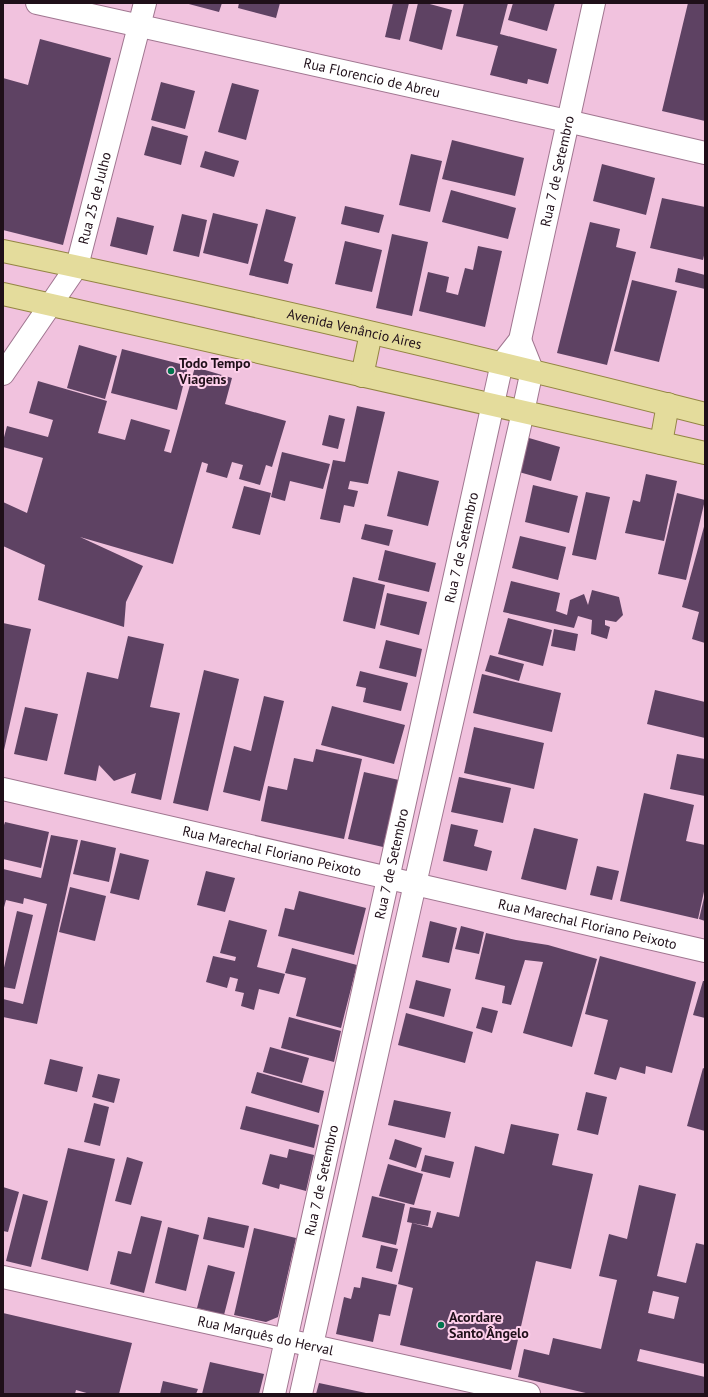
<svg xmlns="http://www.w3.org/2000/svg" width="708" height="1397" font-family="'PT Sans',sans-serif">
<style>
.building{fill:#5e4263;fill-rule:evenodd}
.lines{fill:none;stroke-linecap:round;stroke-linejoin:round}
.minor-casing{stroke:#a07690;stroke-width:24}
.major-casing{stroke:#938543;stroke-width:24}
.minor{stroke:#fff;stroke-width:22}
.major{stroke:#e4dc9c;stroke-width:22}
.poi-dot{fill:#02744e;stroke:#fecfeb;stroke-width:1.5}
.labels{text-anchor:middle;stroke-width:4;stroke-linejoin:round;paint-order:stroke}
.street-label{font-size:14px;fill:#1f0f19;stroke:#fecfeb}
.poi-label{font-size:14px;font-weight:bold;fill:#1f0f19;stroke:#fecfeb;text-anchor:start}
</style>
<rect width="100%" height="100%" fill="#f1c2de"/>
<path class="building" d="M 185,3 L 222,3 L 219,12 Z
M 239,3 L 280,3 L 276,18 L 238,8 Z
M 393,3 L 409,3 L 400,40 L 385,37 Z
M 418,3 L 426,3 L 452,10 L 442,50 L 409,41 Z
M 464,3 L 508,3 L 500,34 L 557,49 L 548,84 L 528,79 L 527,84 L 490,75 L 498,46 L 456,36 Z
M 513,3 L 555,3 L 547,31 L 508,20 Z
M 688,3 L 705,3 L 705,121 L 662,111 Z
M 40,39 L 111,58 L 63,245 L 3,230 L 3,78 L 28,85 Z
M 161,82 L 195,91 L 185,129 L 151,120 Z
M 232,83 L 259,90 L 246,140 L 218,132 Z
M 152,126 L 188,136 L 181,165 L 144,155 Z
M 452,140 L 524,158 L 515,196 L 442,179 Z
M 205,151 L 239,161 L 234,177 L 200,167 Z
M 411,154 L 442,161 L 430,212 L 399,205 Z
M 602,164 L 655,178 L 646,215 L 593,201 Z
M 451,190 L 516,208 L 508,239 L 442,222 Z
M 662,198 L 705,207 L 705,251 L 703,260 L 650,248 Z
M 345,206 L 384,215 L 379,233 L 341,224 Z
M 266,209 L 296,217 L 284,261 L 293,264 L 288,284 L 249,275 Z
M 213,213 L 258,224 L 248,264 L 203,253 Z
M 182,214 L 207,220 L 199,257 L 173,251 Z
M 117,217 L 154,226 L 147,255 L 110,246 Z
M 590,222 L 620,229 L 616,247 L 636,252 L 607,365 L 557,353 Z
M 392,234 L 428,242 L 412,316 L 376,308 Z
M 345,241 L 382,250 L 372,292 L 335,284 Z
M 478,246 L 502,251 L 485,327 L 419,311 L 428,272 L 449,277 L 446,292 L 458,295 L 465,268 L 473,270 Z
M 678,268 L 705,275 L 705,289 L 675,282 Z
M 632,280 L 677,291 L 659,362 L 614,351 Z
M 79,345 L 117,356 L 105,399 L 67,388 Z
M 122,349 L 188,366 L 177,410 L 111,393 Z
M 195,367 L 232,378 L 225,404 L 286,421 L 272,467 L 266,465 L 260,485 L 239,479 L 243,465 L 232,462 L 227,478 L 206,472 L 208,464 L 202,462 L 173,564 L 80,537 L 143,566 L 126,602 L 124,627 L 38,600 L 45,565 L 3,546 L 3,502 L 27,513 L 43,458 L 3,447 L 3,441 L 7,426 L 48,437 L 53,420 L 29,413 L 38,381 L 107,401 L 98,433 L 125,440 L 131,419 L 170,430 L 164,451 L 171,453 Z
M 357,406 L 385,412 L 368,484 L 350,481 L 348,489 L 358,491 L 354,507 L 344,505 L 340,523 L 320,519 L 333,460 L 345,462 Z
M 329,415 L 345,419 L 338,449 L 322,445 Z
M 529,438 L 560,447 L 551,481 L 519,472 Z
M 282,452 L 330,464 L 323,489 L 290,481 L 285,501 L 271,497 Z
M 398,471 L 439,481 L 428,526 L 387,516 Z
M 646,474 L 677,481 L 664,541 L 625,533 L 633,500 L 640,502 Z
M 533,485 L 578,496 L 569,533 L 525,522 Z
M 244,486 L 271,493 L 260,535 L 232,528 Z
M 586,492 L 610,497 L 596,560 L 572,555 Z
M 677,493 L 705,500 L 686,580 L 658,574 Z
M 705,523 L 705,643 L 692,639 L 699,612 L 682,607 Z
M 365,524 L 393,530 L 389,546 L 361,539 Z
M 520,536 L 566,547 L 558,580 L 512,568 Z
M 385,550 L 436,563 L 429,592 L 378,580 Z
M 353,577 L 385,585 L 375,629 L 343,621 Z
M 511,581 L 560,593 L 556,611 L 567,615 L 570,600 L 584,594 L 588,605 L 592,590 L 619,597 L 623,615 L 616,622 L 605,620 L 605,625 L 610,627 L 607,639 L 591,634 L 592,620 L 578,616 L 574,628 L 503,612 Z
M 387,593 L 427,602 L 419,635 L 380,625 Z
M 508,618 L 552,630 L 543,666 L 498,654 Z
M 3,623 L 31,629 L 4,750 L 3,750 Z
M 554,629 L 578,634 L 575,651 L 551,646 Z
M 128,636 L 164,644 L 150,707 L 180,713 L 161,800 L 131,793 L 136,773 L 114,781 L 99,765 L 96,781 L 64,774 L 87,672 L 118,679 Z
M 386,640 L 422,649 L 416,677 L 379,668 Z
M 490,655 L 524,664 L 519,681 L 485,671 Z
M 204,670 L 239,679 L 208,811 L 173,803 Z
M 360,671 L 408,683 L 401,711 L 363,702 L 366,688 L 356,686 Z
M 482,674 L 561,693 L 552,732 L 473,713 Z
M 655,690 L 705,702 L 705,738 L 647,724 Z
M 264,696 L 284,701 L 260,801 L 223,792 L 234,746 L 251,751 Z
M 332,706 L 405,725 L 394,764 L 321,745 Z
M 25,707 L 58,714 L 47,761 L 14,754 Z
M 474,727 L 544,743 L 534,789 L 464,773 Z
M 316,749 L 362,759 L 344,839 L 261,821 L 268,786 L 287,790 L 294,758 L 313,762 Z
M 677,754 L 705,759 L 705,796 L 670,789 Z
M 364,772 L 399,780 L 383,847 L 348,839 Z
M 459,777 L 511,788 L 503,823 L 451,812 Z
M 644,793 L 694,805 L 686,841 L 705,845 L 705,887 L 698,919 L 620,901 Z
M 5,822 L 49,832 L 41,868 L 3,859 L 3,828 Z
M 451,824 L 478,830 L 474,846 L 492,851 L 487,871 L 443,861 Z
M 534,828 L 578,839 L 566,890 L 521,879 Z
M 51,835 L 78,840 L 37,1024 L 3,1017 L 3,999 L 23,1004 L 47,904 L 24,898 L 23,904 L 6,900 L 3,911 L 3,869 L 41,878 Z
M 81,840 L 116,848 L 109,882 L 73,874 Z
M 120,853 L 149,860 L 139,900 L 110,893 Z
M 597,866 L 619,871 L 612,900 L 590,895 Z
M 206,871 L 235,878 L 225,912 L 197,905 Z
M 70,887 L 106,896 L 95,941 L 59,932 Z
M 299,891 L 366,908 L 354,955 L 278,936 L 285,908 L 294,910 Z
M 704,898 L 705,898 L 705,921 L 699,919 Z
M 17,911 L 33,915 L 15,989 L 3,987 L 3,972 Z
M 229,920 L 267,930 L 257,967 L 285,974 L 279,994 L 259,989 L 254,1010 L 241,1006 L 244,993 L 235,991 L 238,979 L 230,977 L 227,988 L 206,982 L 213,956 L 235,961 L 236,957 L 220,953 Z
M 430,921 L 457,928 L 449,963 L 422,957 Z
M 461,926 L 484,932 L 479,954 L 455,949 Z
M 486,933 L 516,940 L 548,945 L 597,959 L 572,1047 L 523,1033 L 543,962 L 525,960 L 511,1005 L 502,1003 L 505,986 L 475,979 Z
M 292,948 L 357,965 L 341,1028 L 296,1016 L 306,978 L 285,973 Z
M 600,956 L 696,982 L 672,1073 L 646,1066 L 645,1074 L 620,1067 L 616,1080 L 594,1074 L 608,1020 L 585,1014 Z
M 416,980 L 451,989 L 444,1017 L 409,1008 Z
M 703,981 L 705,981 L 705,1018 L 693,1015 Z
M 482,1007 L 498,1011 L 492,1033 L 476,1028 Z
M 406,1013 L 473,1032 L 465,1063 L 398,1045 Z
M 289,1017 L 341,1031 L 334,1062 L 281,1048 Z
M 270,1047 L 309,1058 L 302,1083 L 263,1072 Z
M 50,1059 L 83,1067 L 77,1092 L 44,1084 Z
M 703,1068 L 705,1069 L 705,1131 L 687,1126 Z
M 257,1072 L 324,1091 L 319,1113 L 251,1093 Z
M 98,1074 L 120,1079 L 114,1103 L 92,1097 Z
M 586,1092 L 607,1097 L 598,1135 L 577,1130 Z
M 394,1100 L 451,1112 L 445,1138 L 388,1125 Z
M 94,1103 L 109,1107 L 100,1146 L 84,1142 Z
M 246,1106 L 319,1125 L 314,1148 L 240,1129 Z
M 511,1124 L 559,1134 L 552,1165 L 593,1174 L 571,1269 L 536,1261 L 511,1370 L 400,1345 L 413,1288 L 398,1284 L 412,1223 L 432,1228 L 437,1212 L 459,1217 L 475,1146 L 504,1154 Z
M 395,1139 L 422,1148 L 416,1168 L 389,1159 Z
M 68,1148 L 115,1159 L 88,1271 L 41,1259 Z
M 289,1149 L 314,1155 L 306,1191 L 280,1184 L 279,1189 L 262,1184 L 270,1154 L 287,1158 Z
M 425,1155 L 454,1162 L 450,1178 L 421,1171 Z
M 127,1157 L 143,1162 L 131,1205 L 115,1201 Z
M 388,1164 L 423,1174 L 414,1205 L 379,1196 Z
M 639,1185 L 676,1194 L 657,1276 L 686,1283 L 696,1243 L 705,1245 L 705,1364 L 640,1349 L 637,1361 L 705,1377 L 705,1394 L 590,1394 L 518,1377 L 524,1349 L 549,1355 L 553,1338 L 601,1349 L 617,1280 L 599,1276 L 609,1234 L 627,1239 ZM 653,1291 L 679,1297 L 674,1319 L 648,1313 Z
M 3,1187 L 19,1192 L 8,1232 L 3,1231 Z
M 23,1194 L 48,1201 L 31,1267 L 6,1261 Z
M 372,1196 L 405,1204 L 396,1245 L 362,1237 Z
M 410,1207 L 431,1211 L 428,1226 L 407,1222 Z
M 141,1216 L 162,1221 L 144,1293 L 110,1284 L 118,1251 L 131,1254 Z
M 208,1217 L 249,1226 L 244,1248 L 203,1239 Z
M 168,1227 L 199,1235 L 186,1291 L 155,1283 Z
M 254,1228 L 296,1238 L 278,1317 L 266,1322 L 234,1315 Z
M 381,1245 L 398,1249 L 392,1272 L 376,1268 Z
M 208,1265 L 235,1272 L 224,1315 L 197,1308 Z
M 362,1277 L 397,1285 L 390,1316 L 379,1314 L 373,1342 L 336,1334 L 344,1297 L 351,1299 L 354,1287 L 360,1288 Z
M 3,1313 L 132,1343 L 119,1394 L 90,1394 L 76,1390 L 75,1394 L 3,1394 Z
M 210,1362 L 264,1374 L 259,1394 L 202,1394 Z
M 163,1381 L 198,1389 L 196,1394 L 160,1394 Z
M 319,1383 L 366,1393 L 366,1394 L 316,1394 Z"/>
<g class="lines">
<defs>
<g id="minor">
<path id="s1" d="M 37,3 L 567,121 L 705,153"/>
<path id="s2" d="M 3,374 L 77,266 L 145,3"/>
<path id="s3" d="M 3,789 L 705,951"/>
<path id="s4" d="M 3,1277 L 529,1394"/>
<path id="s5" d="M 274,1394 L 502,363 L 520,340 L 594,3"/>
<path d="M 301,1394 L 415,884 L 523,412 L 532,370 L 520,340"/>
</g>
<g id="major">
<path id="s6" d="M 3,251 C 238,300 472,355 705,414"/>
<path d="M 3,294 L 705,453"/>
<path d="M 362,376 L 371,333"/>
<path d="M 661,443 L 668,404"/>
</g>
</defs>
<use href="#minor" class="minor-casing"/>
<use href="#major" class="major-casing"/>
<use href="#minor" class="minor"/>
<use href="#major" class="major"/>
</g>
<g class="poi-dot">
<circle cx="171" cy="371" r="4"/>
<circle cx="441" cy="1325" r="4"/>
</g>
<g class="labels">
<g class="street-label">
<text dy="5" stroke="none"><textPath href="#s1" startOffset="343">Rua Florencio de Abreu</textPath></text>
<text dy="5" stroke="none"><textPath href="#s5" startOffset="1258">Rua 7 de Setembro</textPath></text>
<text dy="5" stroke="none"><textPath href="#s2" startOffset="201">Rua 25 de Julho</textPath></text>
<text dy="5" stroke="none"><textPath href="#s6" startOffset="360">Avenida Venâncio Aires</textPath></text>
<text dy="5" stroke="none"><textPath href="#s5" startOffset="867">Rua 7 de Setembro</textPath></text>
<text dy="5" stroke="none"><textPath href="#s3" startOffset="276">Rua Marechal Floriano Peixoto</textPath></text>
<text dy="5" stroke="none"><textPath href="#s5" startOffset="543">Rua 7 de Setembro</textPath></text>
<text dy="5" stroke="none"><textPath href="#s3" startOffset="600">Rua Marechal Floriano Peixoto</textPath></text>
<text dy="5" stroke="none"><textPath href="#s5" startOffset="219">Rua 7 de Setembro</textPath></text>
<text dy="5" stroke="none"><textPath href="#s4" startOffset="269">Rua Marquês do Herval</textPath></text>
</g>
<g class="poi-label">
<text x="179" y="368">Todo Tempo<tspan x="179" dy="16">Viagens</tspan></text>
<text x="449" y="1322">Acordare<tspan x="449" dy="16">Santo Ângelo</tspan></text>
</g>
</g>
<rect width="708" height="1397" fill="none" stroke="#1f0f19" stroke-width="8"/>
</svg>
